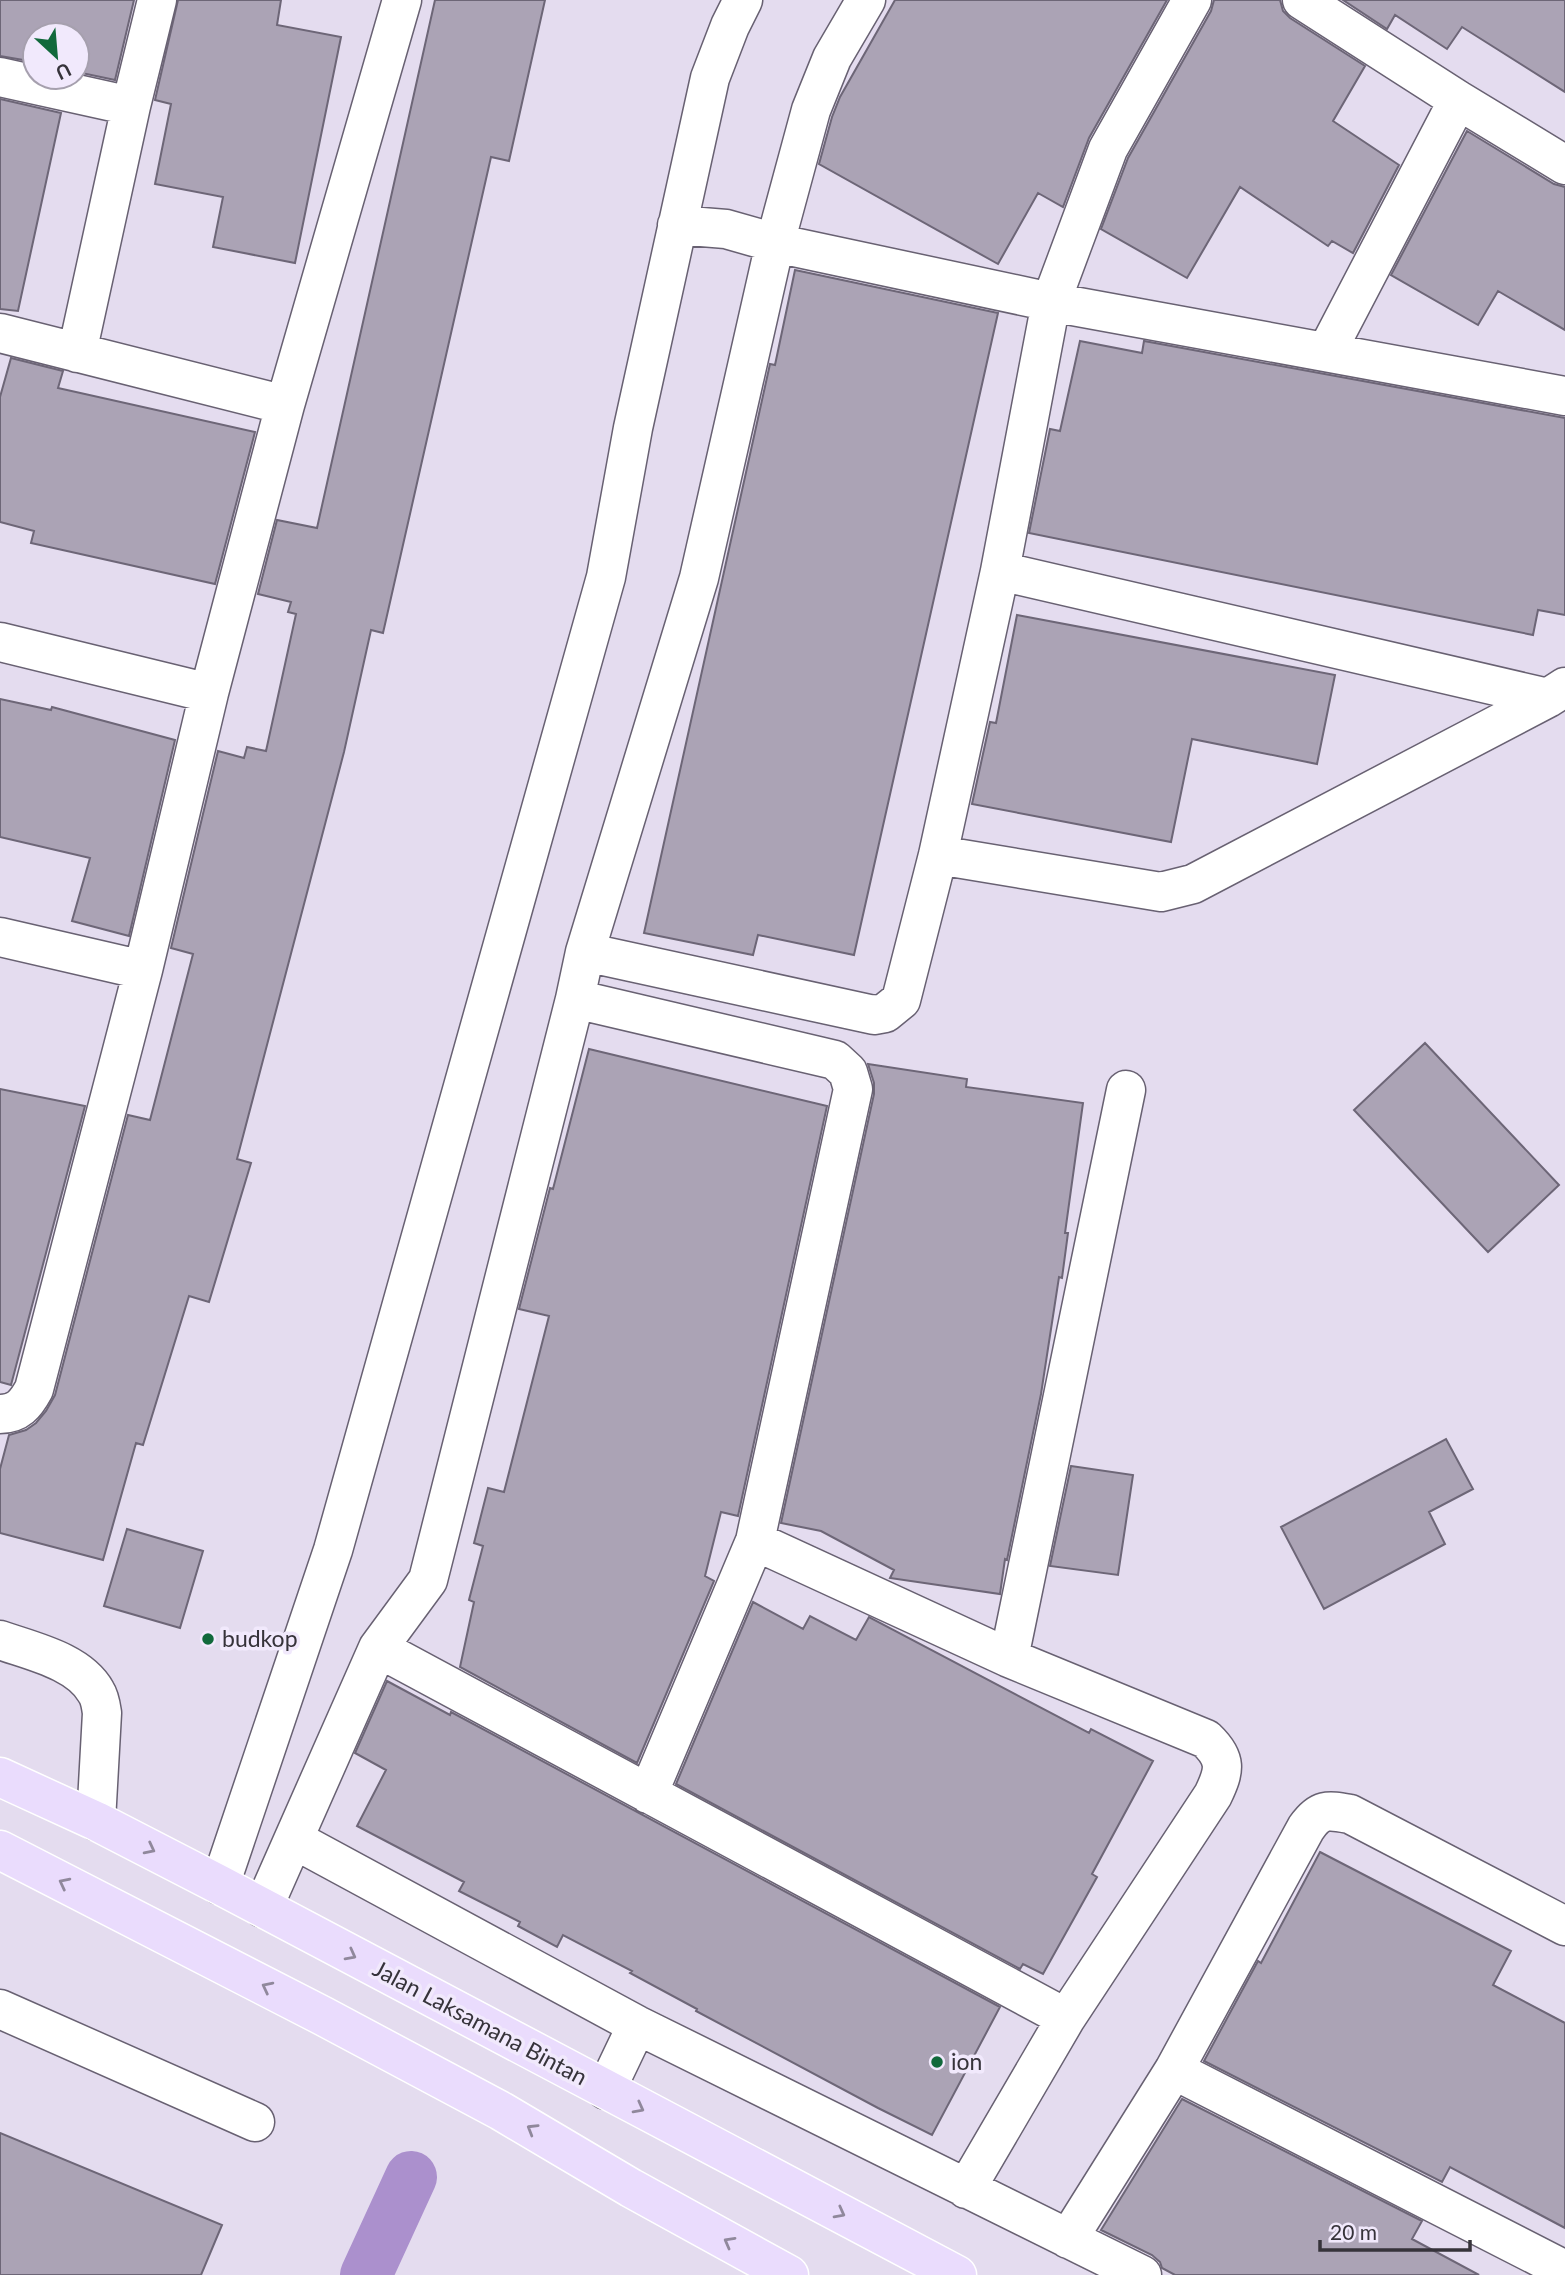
<svg xmlns="http://www.w3.org/2000/svg" width="1565" height="2275" font-family="Lato,sans-serif">
<style>
.lines{fill:none;stroke-linecap:round;stroke-linejoin:round}
.canal{stroke:#ab90cd;stroke-width:52}
.building{fill:#aba3b5;stroke:#6d6677;stroke-width:2}
.minor-casing{stroke:#686172;stroke-width:41}
.major-casing{stroke:#fff;stroke-width:41}
.minor{stroke:#fff;stroke-width:38}
.major{stroke:#eadcfd;stroke-width:38}
.oneway{stroke:#90889c}
.poi-dot{fill:#11693b;stroke:#f1e9fc;stroke-width:2.5}
.labels{text-anchor:middle;stroke-width:7;stroke-linejoin:round;paint-order:stroke}
.poi-label{font-size:23px;fill:#36333a;stroke:#f1e9fc;text-anchor:start}
.street-label{font-size:23px;fill:#36333a;stroke:#f1e9fc}
</style>
<rect width="100%" height="100%" fill="#e4dcef"/>
<g class="lines">
<path class="canal" d="M 366,2275 L 411,2177"/>
</g>
<path class="building" d="M 0,0 L 134,0 L 115,80 L 77,72 L 77,35 L 35,35 L 35,62 L 0,56 Z
M 178,0 L 281,0 L 277,25 L 341,37 L 295,263 L 213,247 L 223,197 L 155,184 L 171,104 L 155,100 Z
M 435,0 L 545,0 L 509,161 L 491,157 L 383,633 L 371,630 L 344,752 L 237,1159 L 251,1163 L 209,1302 L 189,1296 L 143,1445 L 136,1443 L 103,1560 L 0,1533 L 0,1469 L 9,1435 L 26,1430 L 36,1423 L 46,1411 L 55,1395 L 128,1115 L 150,1120 L 193,954 L 171,948 L 218,751 L 244,758 L 247,747 L 266,751 L 296,614 L 288,612 L 291,602 L 258,594 L 277,520 L 317,528 Z
M 895,0 L 1167,0 L 1089,138 L 1063,207 L 1038,193 L 998,264 L 819,164 L 832,117 L 840,97 Z
M 1214,0 L 1280,0 L 1283,11 L 1290,18 L 1365,66 L 1333,121 L 1399,165 L 1353,253 L 1332,241 L 1328,246 L 1240,187 L 1187,278 L 1101,229 L 1128,158 L 1211,11 Z
M 1343,0 L 1565,0 L 1565,92 L 1462,27 L 1447,49 L 1395,15 L 1387,29 Z
M 0,99 L 61,113 L 18,311 L 0,309 Z
M 1467,131 L 1554,184 L 1565,187 L 1565,330 L 1498,291 L 1478,325 L 1391,275 Z
M 795,270 L 998,313 L 854,955 L 758,935 L 753,955 L 644,933 L 770,364 L 775,365 Z
M 1080,341 L 1142,353 L 1144,341 L 1565,418 L 1565,615 L 1538,610 L 1533,635 L 1029,533 L 1050,429 L 1060,431 Z
M 11,358 L 63,371 L 58,388 L 255,432 L 215,584 L 31,543 L 34,531 L 0,522 L 0,397 Z
M 1017,615 L 1335,675 L 1317,764 L 1192,739 L 1171,842 L 972,804 L 990,722 L 996,723 Z
M 0,699 L 51,710 L 52,707 L 175,740 L 129,936 L 72,921 L 90,858 L 0,837 Z
M 1425,1043 L 1559,1185 L 1488,1252 L 1354,1110 Z
M 589,1049 L 827,1106 L 738,1516 L 721,1512 L 705,1576 L 714,1581 L 637,1763 L 460,1667 L 474,1602 L 469,1600 L 483,1546 L 474,1543 L 488,1488 L 504,1492 L 549,1316 L 519,1309 L 550,1188 L 553,1189 Z
M 868,1064 L 967,1079 L 966,1087 L 1083,1103 L 1065,1233 L 1068,1233 L 1062,1278 L 1059,1277 L 1041,1394 L 1007,1560 L 1005,1559 L 1000,1594 L 890,1578 L 894,1570 L 821,1531 L 781,1523 L 874,1094 L 874,1083 Z
M 0,1089 L 85,1106 L 11,1385 L 0,1382 Z
M 1446,1439 L 1473,1489 L 1429,1512 L 1445,1544 L 1324,1609 L 1281,1527 Z
M 1071,1466 L 1133,1475 L 1118,1575 L 1050,1566 Z
M 127,1529 L 203,1551 L 180,1628 L 104,1606 Z
M 753,1602 L 803,1629 L 810,1616 L 856,1640 L 869,1617 L 1089,1733 L 1091,1729 L 1153,1761 L 1092,1874 L 1097,1877 L 1043,1974 L 1023,1964 L 1020,1969 L 676,1784 Z
M 387,1681 L 450,1715 L 451,1712 L 1000,2007 L 932,2135 L 878,2108 L 696,2011 L 697,2009 L 630,1973 L 632,1971 L 563,1935 L 557,1947 L 518,1926 L 520,1922 L 459,1891 L 464,1882 L 357,1826 L 386,1770 L 355,1753 Z
M 1320,1852 L 1511,1951 L 1493,1985 L 1565,2023 L 1565,2228 L 1450,2167 L 1442,2182 L 1204,2061 L 1258,1961 L 1261,1963 Z
M 1182,2099 L 1422,2221 L 1412,2239 L 1479,2275 L 1175,2275 L 1162,2268 L 1160,2262 L 1152,2255 L 1101,2230 Z
M 0,2133 L 222,2225 L 201,2275 L 0,2275 Z"/>
<g class="lines">
<defs>
<path id="minor" d="M 1302,0 L 1458,100 L 1565,165
M 0,77 L 131,106
M 677,225 L 726,229 L 775,243 L 1051,302 L 1565,396
M 0,333 L 285,405
M 1327,351 L 1458,100
M 77,353 L 131,106 L 157,0
M 1000,571 L 1548,698
M 0,642 L 209,693
M 938,855 L 1161,892 L 1193,884 L 1548,698 L 1565,687
M 0,937 L 143,970
M 585,952 L 874,1015 L 885,1013 L 901,1000 L 938,855 L 1000,571 L 1051,302 L 1108,149 L 1192,0
M 575,999 L 835,1060 L 848,1072 L 853,1089 L 755,1541 L 648,1794
M 0,1414 C 18,1414 26,1404 34,1389 L 143,970 L 209,693 L 285,405 L 402,0
M 755,1541 L 1009,1658 L 1206,1739 C 1227,1759 1225,1770 1213,1795 L 1066,2018 L 966,2189
M 0,1640 C 31,1651 79,1661 96,1692 C 100,1698 101,1706 102,1713 L 96,1821
M 378,1648 L 1066,2018
M 1009,1658 L 1126,1090
M 295,1840 L 637,2025 L 1142,2275
M 220,1885 L 333,1550 L 606,577 L 633,428 L 710,78 L 730,26 L 743,0
M 263,1908 L 378,1648 L 428,1580 L 575,999 L 585,952 L 699,578 L 775,243 L 811,110 L 832,58 L 866,0
M 0,2009 L 255,2122
M 1174,2070 L 1565,2270
M 606,2090 L 637,2025
M 1068,2239 L 1174,2070 L 1306,1828 C 1320,1808 1328,1810 1350,1814 L 1565,1926"/>
<path id="major" d="M 0,1777 L 96,1821 L 220,1885 L 957,2275
M 0,1850 L 323,2016 L 501,2111 L 631,2188 L 789,2275"/>
</defs>
<use href="#minor" class="minor-casing"/>
<use href="#major" class="major-casing"/>
<use href="#minor" class="minor"/>
<use href="#major" class="major"/>
</g>
<defs><path id="oneway-chevron" d="M-2-3.5L2.5 0L-2 3.5" fill="none" stroke-width="1.6" stroke-linecap="round" stroke-linejoin="round" transform="scale(1.75)"/></defs>
<g class="oneway">
<use href="#oneway-chevron" transform="translate(150 1849) rotate(27)"/>
<use href="#oneway-chevron" transform="translate(64 1883) rotate(-153)"/>
<use href="#oneway-chevron" transform="translate(351 1955) rotate(28)"/>
<use href="#oneway-chevron" transform="translate(267 1987) rotate(-153)"/>
<use href="#oneway-chevron" transform="translate(639 2108) rotate(28)"/>
<use href="#oneway-chevron" transform="translate(532 2129) rotate(-149)"/>
<use href="#oneway-chevron" transform="translate(840 2213) rotate(28)"/>
<use href="#oneway-chevron" transform="translate(729 2242) rotate(-151)"/>
</g>
<g class="poi-dot">
<circle cx="208" cy="1639" r="7"/>
<circle cx="937" cy="2062" r="7"/>
</g>
<g class="labels">
<g class="poi-label">
<text x="222" y="1647">budkop</text>
<text x="951" y="2070">ion</text>
</g>
<g class="street-label">
<text transform="translate(480 2023) rotate(28)" y="8">Jalan Laksamana Bintan</text>
</g>
</g>
<g transform="translate(56 56) rotate(154)"><circle r="33" fill="#f1e9fc" stroke="#a6a0ae" stroke-width="2"/>
<path d="M0-5L12 26L0 18L-12 26Z" fill="#11693b"/>
<text y="-10" font-size="19" font-weight="bold" text-anchor="middle" fill="#36333a">U</text>
</g>
<path d="M1320 2240v10h150v-10" fill="none" stroke="#36333a" stroke-width="3.5"/>
<text x="1330" y="2240" font-size="21" fill="#36333a" stroke="#f1e9fc" stroke-width="5" paint-order="stroke">20 m</text>
</svg>
